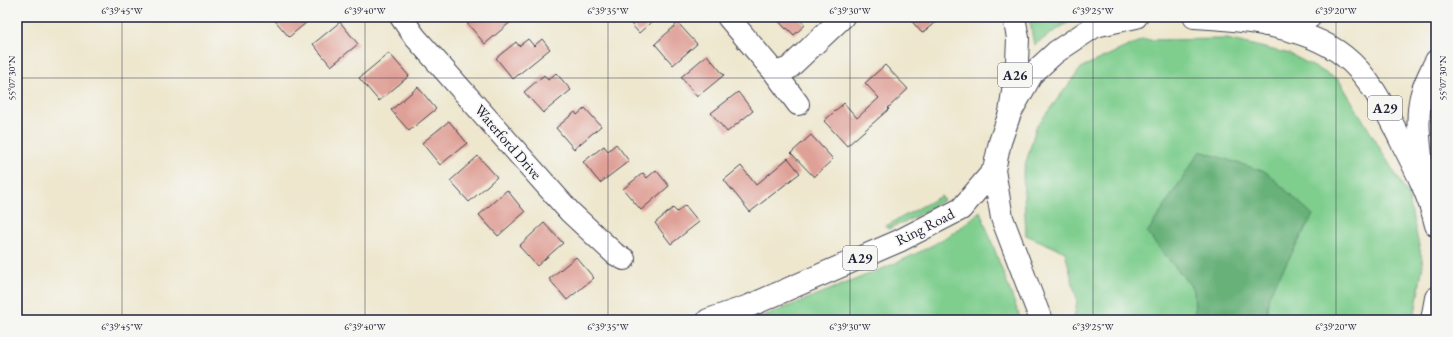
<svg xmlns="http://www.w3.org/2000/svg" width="1453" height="337" font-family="'EB Garamond',serif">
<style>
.green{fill:#7fce8e;stroke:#507864}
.forest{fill:#67b179;stroke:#446a5a}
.building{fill:#dfa097}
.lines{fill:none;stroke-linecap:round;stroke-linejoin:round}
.minor-casing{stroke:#414051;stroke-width:24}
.primary-casing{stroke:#414051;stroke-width:24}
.trunk-casing{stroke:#414051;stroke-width:24}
.minor{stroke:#fff;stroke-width:22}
.primary{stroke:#fff;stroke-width:22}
.trunk{stroke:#fff;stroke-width:22}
.ticks{fill:none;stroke:#22223b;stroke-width:1;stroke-opacity:0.45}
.labels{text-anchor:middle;stroke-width:3.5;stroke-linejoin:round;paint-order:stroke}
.shield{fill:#f6f6f2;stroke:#626272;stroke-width:1}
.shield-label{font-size:14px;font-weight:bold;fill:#22223b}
.street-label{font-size:15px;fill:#22223b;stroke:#f6f6f2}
.neatline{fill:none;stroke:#22223b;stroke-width:1.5}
.ticks-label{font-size:10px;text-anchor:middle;fill:#22223b}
</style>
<rect width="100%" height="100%" fill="#f6f6f2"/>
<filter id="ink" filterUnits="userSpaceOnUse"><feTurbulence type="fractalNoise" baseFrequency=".025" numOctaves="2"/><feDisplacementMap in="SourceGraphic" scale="8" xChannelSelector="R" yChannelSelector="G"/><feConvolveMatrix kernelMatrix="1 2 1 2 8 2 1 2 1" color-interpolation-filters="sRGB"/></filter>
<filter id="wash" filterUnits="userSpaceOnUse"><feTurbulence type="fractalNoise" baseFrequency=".012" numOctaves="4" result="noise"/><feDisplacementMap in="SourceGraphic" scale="16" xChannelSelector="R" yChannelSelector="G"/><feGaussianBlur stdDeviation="0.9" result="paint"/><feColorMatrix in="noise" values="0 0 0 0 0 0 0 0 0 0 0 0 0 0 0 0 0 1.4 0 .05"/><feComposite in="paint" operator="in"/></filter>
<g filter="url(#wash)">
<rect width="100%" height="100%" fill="#eee7ce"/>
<path class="green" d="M 1029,17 L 1042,17 L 1043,19 L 1058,21 L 1071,17 L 1076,17 L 1034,45 Z
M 1227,39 L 1290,54 L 1339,80 L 1408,195 L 1423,264 L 1414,320 L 1074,320 L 1077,300 L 1065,252 L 1026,235 L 1023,173 L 1036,127 L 1082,67 L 1142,40 Z
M 941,196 L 944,200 L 909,220 L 888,229 L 886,226 Z
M 980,211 L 1021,320 L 753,320 C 786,308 819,294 852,281 C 898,262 943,246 980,211 Z"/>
<path class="forest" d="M 1200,151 L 1266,172 L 1313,215 L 1269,295 L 1266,320 L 1195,320 L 1194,290 L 1147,233 Z"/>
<g id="blocks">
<path class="building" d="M 272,17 L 313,17 L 289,37 Z
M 473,17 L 512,17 L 514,19 L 485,44 L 467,23 Z
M 625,17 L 657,17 L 639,33 Z
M 775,17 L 801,17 L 799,18 L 805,25 L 794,35 L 787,28 L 786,29 Z
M 908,17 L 942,17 L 922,33 Z
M 340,22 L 358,44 L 331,66 L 313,44 Z
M 678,23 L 697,44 L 673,65 L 655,44 Z
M 528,39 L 534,46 L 542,39 L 550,49 L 513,79 L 496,58 L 516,42 L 519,46 Z
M 389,53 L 409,76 L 379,101 L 359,78 Z
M 707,55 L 724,75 L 697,97 L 681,77 Z
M 885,65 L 908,89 L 888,108 L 889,109 L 847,146 L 824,121 L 844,103 L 857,118 L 879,98 L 865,83 Z
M 556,73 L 571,90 L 543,113 L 524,92 L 544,75 L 548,80 Z
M 418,87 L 436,109 L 409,131 L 391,110 Z
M 738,92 L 753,111 L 727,132 L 711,113 Z
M 585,108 L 601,126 L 574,149 L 556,128 L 575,112 L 577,115 Z
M 449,121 L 467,143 L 440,165 L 422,143 Z
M 811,135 L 833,159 L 814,177 L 791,153 Z
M 616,144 L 629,161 L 600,183 L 583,162 L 604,146 L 608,151 Z
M 478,156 L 497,177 L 469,202 L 450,181 Z
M 788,158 L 800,173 L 750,212 L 724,180 L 741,166 L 756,185 Z
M 656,170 L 669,186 L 641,210 L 623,189 L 643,173 L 647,178 Z
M 507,190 L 525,212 L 498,236 L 479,215 Z
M 685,205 L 699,222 L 671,244 L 655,223 L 673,208 L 677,212 Z
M 544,223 L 563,243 L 537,266 L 519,246 Z
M 576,257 L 594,278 L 567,300 L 549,279 Z"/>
</g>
</g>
<g filter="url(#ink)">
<use href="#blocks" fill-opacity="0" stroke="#414051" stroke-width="1"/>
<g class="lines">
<defs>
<path id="minor" d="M 401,17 L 415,37 L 570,212 L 615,254 L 624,259
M 728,17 L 775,73 L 789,68 L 843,17
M 775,73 L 798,104"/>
<path id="primary" d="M 1266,25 L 1310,17
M 1010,113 L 1017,62 L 1018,38 L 1014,17
M 1424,186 C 1422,159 1414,119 1422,93 C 1425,82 1431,71 1436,61"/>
<path id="trunk" d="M 1194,17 C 1240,19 1307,26 1344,56 C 1371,77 1386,111 1401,141 C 1415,168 1429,195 1436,225
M 708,320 L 749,306 L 899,241 L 961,209 L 994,170
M 1041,320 L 1002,218 L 994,170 L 1000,142 L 1010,113 L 1032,74 L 1056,52 L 1095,26 L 1136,17
M 1432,320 L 1436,298"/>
</defs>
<use href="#minor" class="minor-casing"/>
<use href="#primary" class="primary-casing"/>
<use href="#trunk" class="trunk-casing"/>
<use href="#minor" class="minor"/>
<use href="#primary" class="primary"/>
<use href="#trunk" class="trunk"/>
</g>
</g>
<path class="ticks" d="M 122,17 L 122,320M 365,17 L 365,320M 608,17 L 608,320M 850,17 L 850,320M 1093,17 L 1093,320M 1336,17 L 1336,320M 17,78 L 1436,78"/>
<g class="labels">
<g class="shield">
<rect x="998" y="63" width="34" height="24" rx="3"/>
<rect x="1368" y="96" width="34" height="24" rx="3"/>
<rect x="843" y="246" width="34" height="24" rx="3"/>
</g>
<g class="shield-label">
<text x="1015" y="80">A26</text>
<text x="1385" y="113">A29</text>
<text x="860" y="263">A29</text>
</g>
<g class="street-label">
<text transform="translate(508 142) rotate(49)" y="5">Waterford Drive</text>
<text transform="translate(925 227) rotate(-27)" y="5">Ring Road</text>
</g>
</g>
<rect width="1453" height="337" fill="none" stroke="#f6f6f2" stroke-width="44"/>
<rect x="22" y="22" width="1409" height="293" class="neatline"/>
<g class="ticks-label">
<text x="122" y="14">6°39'45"W</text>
<text x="365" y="14">6°39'40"W</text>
<text x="608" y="14">6°39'35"W</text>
<text x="850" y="14">6°39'30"W</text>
<text x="1093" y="14">6°39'25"W</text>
<text x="1336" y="14">6°39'20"W</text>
<text transform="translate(11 78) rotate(-90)" y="4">55°07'30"N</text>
<text transform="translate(1442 78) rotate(-90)" y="4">55°07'30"N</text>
<text x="122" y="330">6°39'45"W</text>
<text x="365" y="330">6°39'40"W</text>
<text x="608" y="330">6°39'35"W</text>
<text x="850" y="330">6°39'30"W</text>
<text x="1093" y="330">6°39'25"W</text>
<text x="1336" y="330">6°39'20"W</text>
</g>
</svg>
